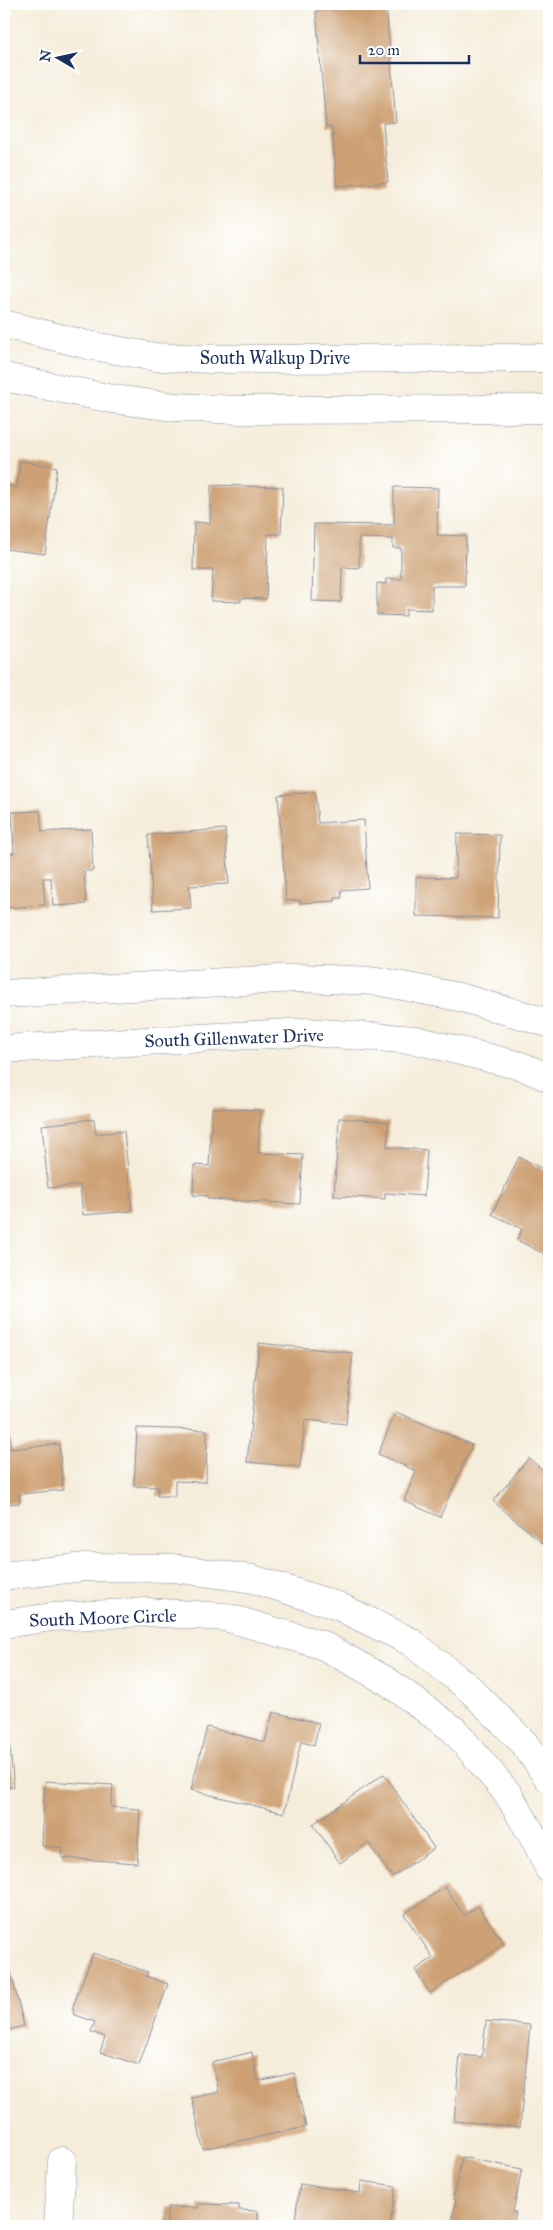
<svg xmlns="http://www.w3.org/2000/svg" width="553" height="2230" font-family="'IM FELL Great Primer',serif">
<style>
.building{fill:#cda175}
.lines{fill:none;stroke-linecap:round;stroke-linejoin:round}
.minor-casing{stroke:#888e9c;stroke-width:29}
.minor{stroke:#fff;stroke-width:28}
.labels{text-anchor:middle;stroke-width:5;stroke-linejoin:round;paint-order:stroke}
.street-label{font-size:18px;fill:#1b2f5e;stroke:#fff}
</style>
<rect width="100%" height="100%" fill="#fff"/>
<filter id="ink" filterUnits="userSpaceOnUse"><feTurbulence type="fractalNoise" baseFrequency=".02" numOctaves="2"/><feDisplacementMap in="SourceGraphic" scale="10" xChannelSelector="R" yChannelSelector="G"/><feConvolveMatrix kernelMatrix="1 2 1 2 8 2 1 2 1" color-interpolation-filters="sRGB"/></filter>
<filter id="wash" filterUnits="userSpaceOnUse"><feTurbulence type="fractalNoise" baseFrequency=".0096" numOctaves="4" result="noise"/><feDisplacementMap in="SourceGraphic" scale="20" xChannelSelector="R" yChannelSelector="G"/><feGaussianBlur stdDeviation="1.12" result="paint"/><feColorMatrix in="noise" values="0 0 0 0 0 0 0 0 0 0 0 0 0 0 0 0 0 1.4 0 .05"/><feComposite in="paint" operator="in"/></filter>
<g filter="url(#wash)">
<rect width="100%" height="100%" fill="#f5edda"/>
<g id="blocks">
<path class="building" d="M 386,5 L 396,122 L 383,123 L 388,182 L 337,186 L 332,127 L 326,127 L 316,11 Z
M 20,461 L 57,467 L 45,554 L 6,549 L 7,539 L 4,538 L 4,485 L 17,487 Z
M 211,485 L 283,487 L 281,534 L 268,534 L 266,599 L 241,598 L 241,602 L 211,601 L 213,570 L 193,570 L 194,522 L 210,523 Z
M 394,487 L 438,488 L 437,535 L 466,536 L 465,586 L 432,586 L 432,610 L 406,609 L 406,616 L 377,615 L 377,583 L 386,584 L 386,579 L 401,579 L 401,548 L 393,548 L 393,539 L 359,538 L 359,568 L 342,567 L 341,602 L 312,601 L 314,524 L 394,525 Z
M 315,792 L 318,823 L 364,820 L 368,888 L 341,890 L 342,898 L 335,898 L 335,901 L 300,903 L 300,900 L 286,901 L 278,795 Z
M 40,811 L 42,832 L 91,829 L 93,871 L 84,871 L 86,904 L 53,906 L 51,878 L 43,878 L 45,905 L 6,908 L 4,853 L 14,853 L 12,812 Z
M 225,829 L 229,884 L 189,886 L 191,908 L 153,910 L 148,835 Z
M 457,834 L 500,835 L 498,918 L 416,916 L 416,877 L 456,878 Z
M 212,1108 L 260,1110 L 258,1153 L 303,1155 L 300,1204 L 208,1199 L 208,1196 L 193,1195 L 194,1165 L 209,1166 Z
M 339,1118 L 389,1122 L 387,1147 L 427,1150 L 424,1196 L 385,1193 L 385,1199 L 334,1196 Z
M 94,1119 L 96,1134 L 124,1131 L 132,1211 L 83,1215 L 80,1185 L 48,1188 L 42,1125 Z
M 519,1157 L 549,1172 L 549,1262 L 544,1260 L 546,1255 L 517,1240 L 522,1229 L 492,1214 Z
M 259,1343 L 353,1353 L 346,1424 L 305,1420 L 300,1467 L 247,1462 Z
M 396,1412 L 472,1445 L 440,1517 L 404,1501 L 416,1471 L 378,1454 Z
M 4,1419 L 8,1419 L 11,1449 L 59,1444 L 63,1490 L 19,1494 L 20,1503 L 4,1504 Z
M 137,1428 L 207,1430 L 206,1482 L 175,1481 L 175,1496 L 157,1496 L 158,1487 L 134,1486 Z
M 529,1458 L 549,1476 L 549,1549 L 493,1501 Z
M 273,1712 L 319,1723 L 314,1745 L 301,1742 L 284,1813 L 191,1790 L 207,1727 L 265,1742 Z
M 4,1748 L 10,1748 L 14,1787 L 4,1788 Z
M 384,1774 L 434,1848 L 392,1877 L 368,1843 L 340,1863 L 313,1824 Z
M 45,1781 L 113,1785 L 111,1807 L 140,1809 L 137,1863 L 62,1858 L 63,1848 L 42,1846 Z
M 445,1887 L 464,1915 L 478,1906 L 504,1944 L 430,1993 L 415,1970 L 433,1958 L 404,1914 Z
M 93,1953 L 148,1972 L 146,1976 L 168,1984 L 139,2065 L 100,2052 L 105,2037 L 91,2032 L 95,2022 L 73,2014 L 74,2010 L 72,2009 Z
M 8,1960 L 24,2026 L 4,2031 L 4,1962 Z
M 486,2021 L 530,2025 L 520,2127 L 454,2121 L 460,2055 L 482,2057 Z
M 252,2052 L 258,2081 L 294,2073 L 306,2127 L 203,2149 L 192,2098 L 219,2092 L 212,2062 Z
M 462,2157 L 522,2169 L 513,2212 L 516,2212 L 514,2224 L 508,2223 L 507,2226 L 451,2226 L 456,2199 L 453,2199 Z
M 361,2181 L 396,2186 L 390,2226 L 294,2226 L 300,2184 L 360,2193 Z
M 198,2204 L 239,2205 L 239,2210 L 258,2211 L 258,2226 L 167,2226 L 167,2207 L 198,2208 Z"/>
</g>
</g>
<g filter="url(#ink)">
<use href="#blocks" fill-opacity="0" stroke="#888e9c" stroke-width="1"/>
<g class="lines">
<defs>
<path id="minor" d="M 4,324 L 88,345 L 155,357 L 212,359 L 549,358
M 4,377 L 112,399 L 175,407 L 239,410 L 549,409
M 4,994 L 297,978 L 377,981 L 459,997 L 549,1023
M 4,1049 L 308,1032 L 416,1040 L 521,1066 L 549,1078
M 4,1576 L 85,1567 L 173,1568 L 253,1579 L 338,1606 L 411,1642 L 471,1690 L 524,1743 L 549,1779
M 4,1624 L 52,1617 L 147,1612 L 225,1617 L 322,1645 L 387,1681 L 454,1730 L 508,1794 L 538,1845 L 549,1869
M 58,2226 L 62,2161"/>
</defs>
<use href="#minor" class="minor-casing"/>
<use href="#minor" class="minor"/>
</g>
</g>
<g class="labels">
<g class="street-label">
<text x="275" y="364">South Walkup Drive</text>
<text transform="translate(234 1038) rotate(-2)" y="6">South Gillenwater Drive</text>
<text transform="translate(103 1618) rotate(-2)" y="6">South Moore Circle</text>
</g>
</g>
<rect width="553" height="2230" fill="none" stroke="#fff" stroke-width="20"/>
<g transform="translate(58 58) rotate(279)" stroke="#ffffff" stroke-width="4" paint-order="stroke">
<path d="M0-4L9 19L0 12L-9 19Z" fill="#1b2f5e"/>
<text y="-8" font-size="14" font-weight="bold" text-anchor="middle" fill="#1b2f5e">N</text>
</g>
<path d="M360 55v8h109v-8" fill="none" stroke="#1b2f5e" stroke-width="2.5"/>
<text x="368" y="55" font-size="15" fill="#1b2f5e" stroke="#ffffff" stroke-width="4" paint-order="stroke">20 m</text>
</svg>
